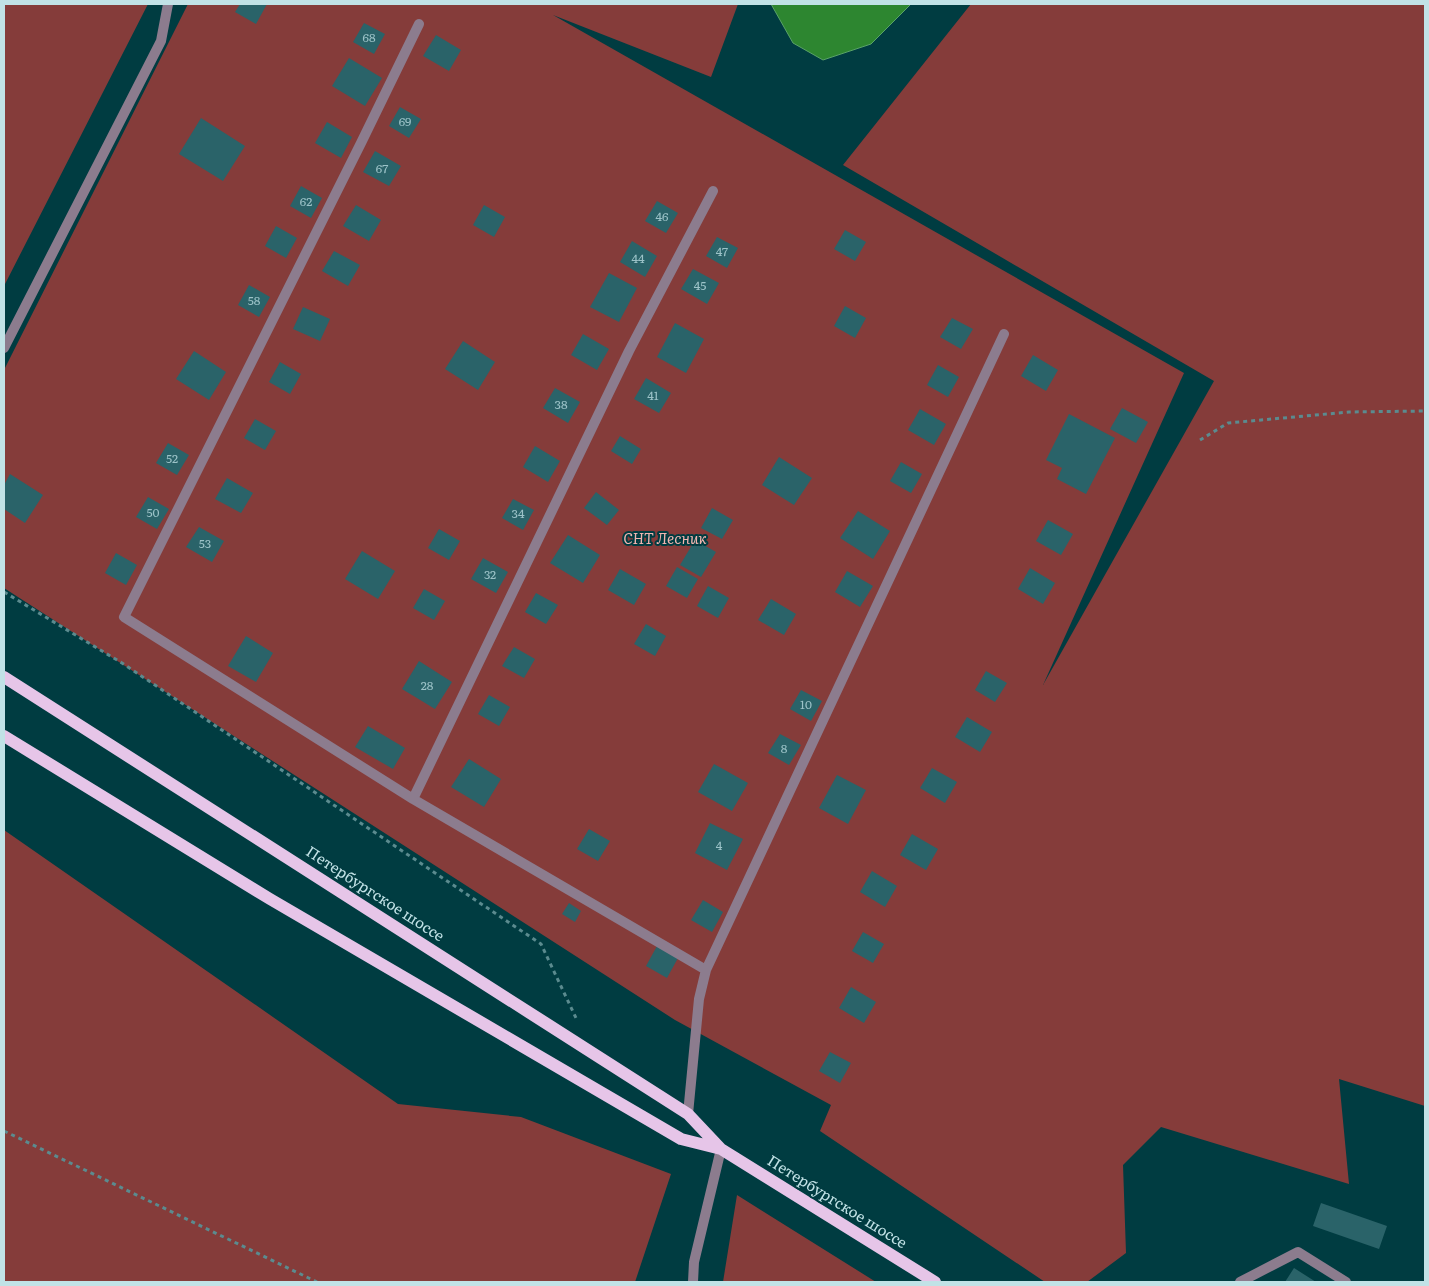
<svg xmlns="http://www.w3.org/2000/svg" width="1429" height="1286" font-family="Literata,serif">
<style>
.green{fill:#853c3a}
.water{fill:#2d8630;stroke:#59a267}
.building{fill:#2a6369}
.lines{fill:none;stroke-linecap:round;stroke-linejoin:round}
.path{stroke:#5b8b8f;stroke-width:3;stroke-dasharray:4 4;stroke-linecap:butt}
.service{stroke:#8c7c8e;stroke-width:10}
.tertiary{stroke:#8c7c8e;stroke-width:10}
.primary{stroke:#e6c5e8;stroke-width:12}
.labels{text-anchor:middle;stroke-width:4;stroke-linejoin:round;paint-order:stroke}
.number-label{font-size:12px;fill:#9bc2c7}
.park-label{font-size:15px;font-style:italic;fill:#f2b5b0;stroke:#003c41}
.street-label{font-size:15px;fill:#c1e2e6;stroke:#003c41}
</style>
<rect width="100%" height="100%" fill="#003c41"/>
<path class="green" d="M 4,4 L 148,4 L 4,286 Z
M 188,4 L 738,4 L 711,77 L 553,15 L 1184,373 L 1043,685 L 1214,381 L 843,165 L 971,4 L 1425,4 L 1425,1106 L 1339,1079 L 1349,1184 L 1161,1127 L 1123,1165 L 1126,1253 L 1087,1282 L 1045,1282 L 820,1131 L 831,1105 L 675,1020 L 4,588 L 4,370 Z
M 4,830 L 398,1104 L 521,1117 L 671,1174 L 635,1282 L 4,1282 Z
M 737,1195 L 876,1282 L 723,1282 Z"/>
<path class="water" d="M 771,4 L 911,4 L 871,44 L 823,60 L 793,43 Z"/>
<path class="building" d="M 240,4 L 267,4 L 256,24 L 235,12 Z
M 364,23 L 385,34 L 374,54 L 353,42 Z
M 436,35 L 461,50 L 449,71 L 423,56 Z
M 349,58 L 382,78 L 365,106 L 332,86 Z
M 400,107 L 421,119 L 409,138 L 389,126 Z
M 201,118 L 245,146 L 223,181 L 179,154 Z
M 327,122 L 352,137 L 341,158 L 315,143 Z
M 375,151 L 401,166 L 389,186 L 363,172 Z
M 301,186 L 322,198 L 311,218 L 290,206 Z
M 657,201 L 678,213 L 666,233 L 645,221 Z
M 356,205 L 381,220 L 369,241 L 343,226 Z
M 484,205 L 505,217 L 494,237 L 473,225 Z
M 276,226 L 297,238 L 286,258 L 265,246 Z
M 845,230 L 866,242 L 855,261 L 834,249 Z
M 717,237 L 738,248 L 727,268 L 706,256 Z
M 632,241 L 657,256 L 645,277 L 620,262 Z
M 334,251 L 360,265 L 348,286 L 322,271 Z
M 693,269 L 719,283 L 707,304 L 681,289 Z
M 609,273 L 637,288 L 619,322 L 590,307 Z
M 249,285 L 270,297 L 259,317 L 238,305 Z
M 845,306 L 866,318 L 855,338 L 834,326 Z
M 303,307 L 330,319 L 320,341 L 293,329 Z
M 952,318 L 973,329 L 961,349 L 940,337 Z
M 675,323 L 704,339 L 686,373 L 657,357 Z
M 583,334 L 609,349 L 597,370 L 571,355 Z
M 463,341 L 495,362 L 478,390 L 445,369 Z
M 194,351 L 226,372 L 209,400 L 176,379 Z
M 1033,355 L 1058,370 L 1046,391 L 1021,376 Z
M 280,362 L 301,374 L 290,394 L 269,382 Z
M 938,365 L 959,377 L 948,397 L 927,385 Z
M 646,378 L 671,393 L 659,413 L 634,399 Z
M 555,388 L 580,402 L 568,423 L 543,408 Z
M 1122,408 L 1148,422 L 1136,443 L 1110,429 Z
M 920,409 L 946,424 L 934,445 L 908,430 Z
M 1069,414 L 1115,438 L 1086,494 L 1057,479 L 1062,468 L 1046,460 Z
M 255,419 L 276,431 L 265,450 L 244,438 Z
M 620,436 L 641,449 L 632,464 L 611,451 Z
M 168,443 L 189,455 L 177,475 L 156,463 Z
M 535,446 L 560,461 L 548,482 L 523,467 Z
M 779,457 L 812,478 L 794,505 L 762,485 Z
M 901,462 L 922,474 L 911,493 L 890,481 Z
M 10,474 L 43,495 L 25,523 L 4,509 L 4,485 Z
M 227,478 L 253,493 L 241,513 L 215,499 Z
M 596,492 L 619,510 L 607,525 L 584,508 Z
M 148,497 L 169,509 L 157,529 L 136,517 Z
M 513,499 L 534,510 L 523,530 L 502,518 Z
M 712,508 L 733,520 L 722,539 L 701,528 Z
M 858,511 L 890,531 L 873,559 L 840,538 Z
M 1048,520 L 1073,534 L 1061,555 L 1036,541 Z
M 199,527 L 224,541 L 212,562 L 186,547 Z
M 439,529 L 460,541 L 449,560 L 428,548 Z
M 568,535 L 600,555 L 583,583 L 550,563 Z
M 695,540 L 716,552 L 701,577 L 680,565 Z
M 362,551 L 395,571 L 378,599 L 345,579 Z
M 116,553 L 137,565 L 126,585 L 105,573 Z
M 483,558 L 508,572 L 496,593 L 471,579 Z
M 677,567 L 698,579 L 687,598 L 666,586 Z
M 1030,568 L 1055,583 L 1043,604 L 1018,589 Z
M 620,569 L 646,584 L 634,605 L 608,590 Z
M 847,571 L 873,586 L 860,607 L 835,592 Z
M 708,586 L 729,598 L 718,618 L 697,606 Z
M 424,589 L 445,601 L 434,620 L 413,608 Z
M 536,593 L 558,605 L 546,624 L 525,612 Z
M 771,599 L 796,614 L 784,635 L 758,620 Z
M 646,624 L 666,636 L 655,656 L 634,644 Z
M 246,636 L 273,653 L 256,682 L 228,666 Z
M 514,647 L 535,659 L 524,678 L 502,666 Z
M 419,661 L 452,682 L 435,709 L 402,689 Z
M 986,671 L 1007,683 L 995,702 L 975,690 Z
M 801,690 L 822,701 L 811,721 L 790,709 Z
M 489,695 L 510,707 L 499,726 L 478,714 Z
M 967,717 L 992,732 L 980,752 L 955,737 Z
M 368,726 L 405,748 L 393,769 L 355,747 Z
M 780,734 L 801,745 L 789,765 L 768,753 Z
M 469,759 L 501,779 L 484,807 L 451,787 Z
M 714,764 L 748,783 L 732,811 L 698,792 Z
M 932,768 L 957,782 L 945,803 L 920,788 Z
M 837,775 L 866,790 L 848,824 L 819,808 Z
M 710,823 L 743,839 L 727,870 L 695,853 Z
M 589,829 L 610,841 L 598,861 L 577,849 Z
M 912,834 L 938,849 L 926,870 L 900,855 Z
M 872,871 L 897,886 L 885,907 L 860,892 Z
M 703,900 L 723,912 L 712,932 L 691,920 Z
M 569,903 L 581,911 L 575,922 L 562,914 Z
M 863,932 L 884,944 L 873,963 L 852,951 Z
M 657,946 L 678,958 L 667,978 L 646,966 Z
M 851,987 L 876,1002 L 864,1023 L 839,1008 Z
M 830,1052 L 851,1063 L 840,1083 L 819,1071 Z
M 1321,1203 L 1387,1226 L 1379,1249 L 1313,1226 Z
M 1294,1268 L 1316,1282 L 1285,1282 Z"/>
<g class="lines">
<path class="path" d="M 1200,440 L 1228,423 L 1349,412 L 1425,411
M 4,592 L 122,663 L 541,944 L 576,1018
M 4,1131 L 317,1282"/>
<path class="service" d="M 419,24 L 361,143 L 124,617 L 413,799 L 706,970 L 699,999 L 688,1114
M 413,799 L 629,351 L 713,191
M 706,970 L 1004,334
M 1240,1282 L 1298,1252 L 1346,1282"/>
<path class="tertiary" d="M 4,348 L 161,41 L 168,4
M 693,1282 L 694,1262 L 721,1149"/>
<path class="primary" d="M 4,677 L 688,1114 L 721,1149 L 935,1282
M 4,736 L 270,899 L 681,1139 L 721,1149"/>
</g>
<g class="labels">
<g class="number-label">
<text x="369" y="42">68</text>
<text x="405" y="126">69</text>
<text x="382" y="173">67</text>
<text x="306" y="206">62</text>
<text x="662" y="221">46</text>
<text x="722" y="256">47</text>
<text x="638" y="263">44</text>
<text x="700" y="290">45</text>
<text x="254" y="305">58</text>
<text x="653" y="400">41</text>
<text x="561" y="409">38</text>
<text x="172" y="463">52</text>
<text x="153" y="517">50</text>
<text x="518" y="518">34</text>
<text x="205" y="548">53</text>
<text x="490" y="579">32</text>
<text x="427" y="690">28</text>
<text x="806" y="709">10</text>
<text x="784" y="753">8</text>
<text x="719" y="850">4</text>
</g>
<g class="park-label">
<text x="665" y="544">СНТ Лесник</text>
</g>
<g class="street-label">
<text transform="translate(375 894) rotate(33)" y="5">Петербургское шоссе</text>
<text transform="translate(837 1202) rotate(32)" y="5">Петербургское шоссе</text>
</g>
</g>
<rect width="1429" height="1286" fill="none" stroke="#c1e2e6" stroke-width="10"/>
</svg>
